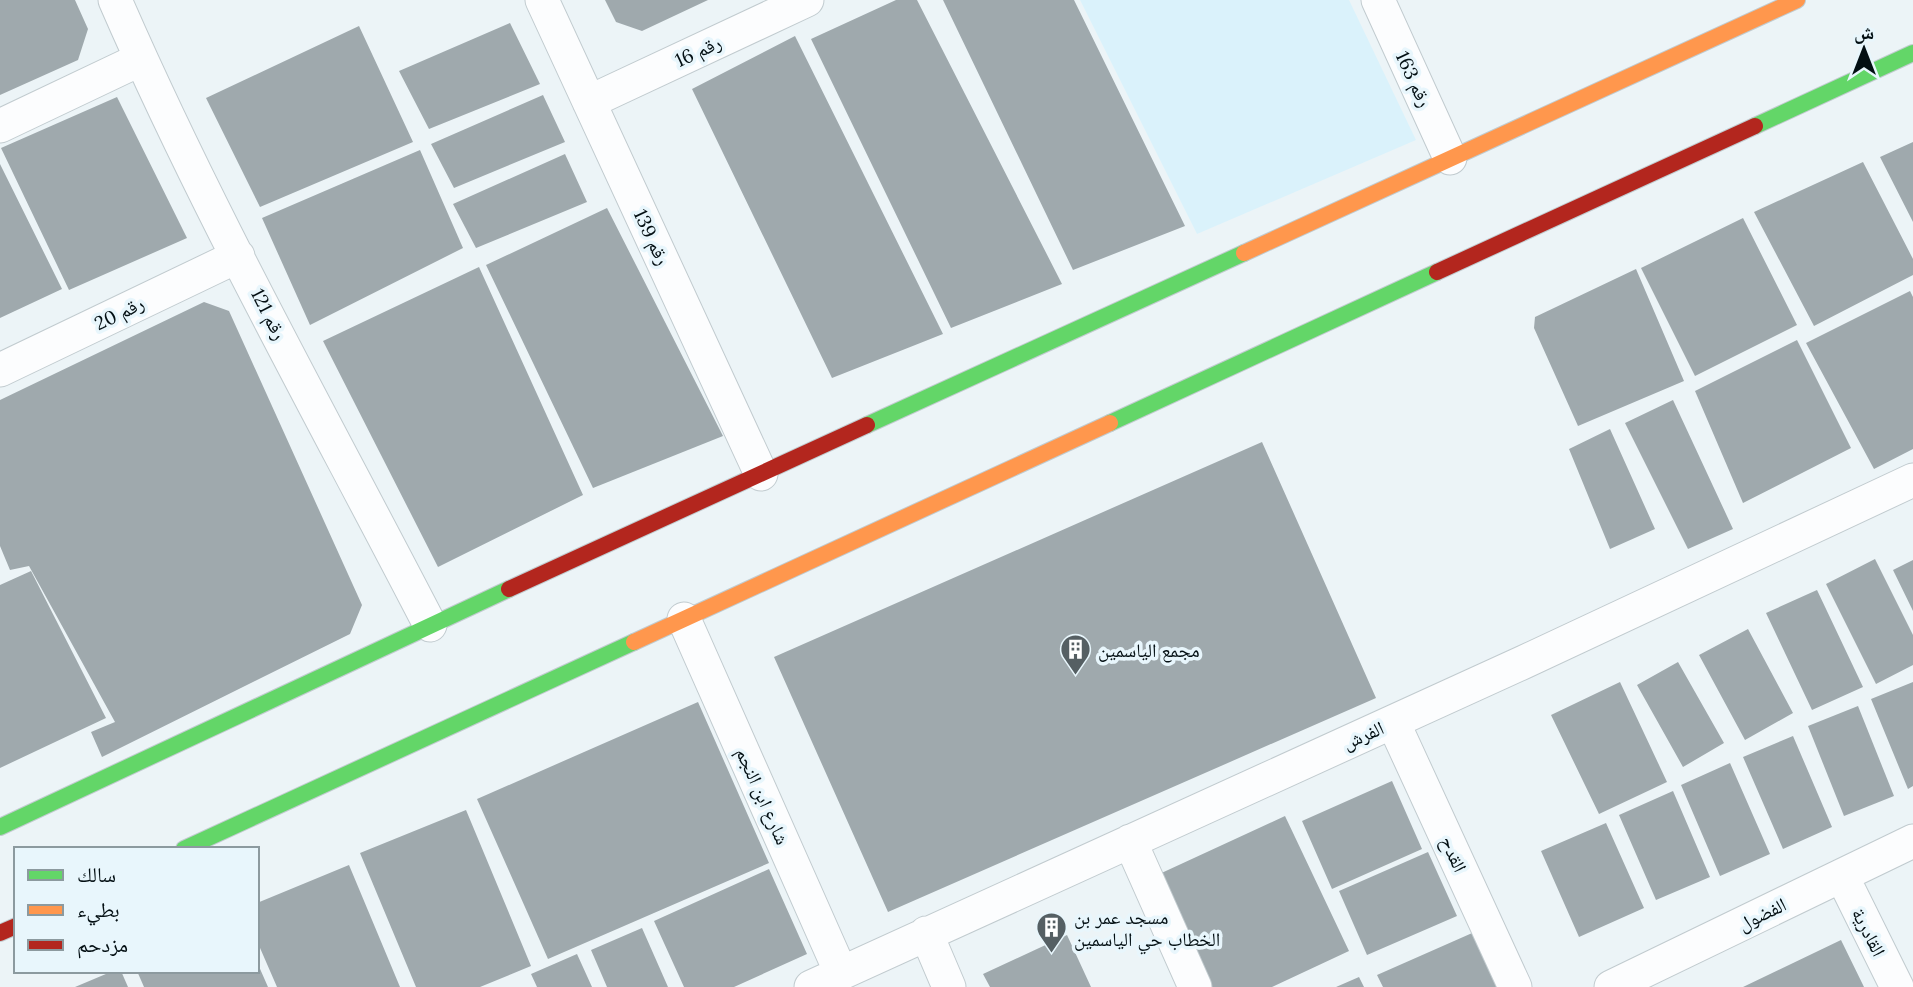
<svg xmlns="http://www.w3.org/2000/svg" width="1913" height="987" font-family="Lora,'Noto Naskh Arabic',serif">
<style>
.built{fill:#daf2fb}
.building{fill:#9fa9ad}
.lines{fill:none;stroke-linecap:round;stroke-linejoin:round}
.street-casing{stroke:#c1cbcf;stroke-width:35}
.fast-casing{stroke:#c1cbcf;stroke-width:18}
.slow-casing{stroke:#c1cbcf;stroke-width:18}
.jam-casing{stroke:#c1cbcf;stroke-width:18}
.street{stroke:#fcfdfe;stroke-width:33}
.fast{stroke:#63d668;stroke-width:16}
.slow{stroke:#ff974d;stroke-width:16}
.jam{stroke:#b3261e;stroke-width:16}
.labels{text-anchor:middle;stroke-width:7;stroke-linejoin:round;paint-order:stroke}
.street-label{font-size:19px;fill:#030f13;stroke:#e8f6fc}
.poi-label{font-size:19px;fill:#030f13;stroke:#e8f6fc;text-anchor:start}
</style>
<rect width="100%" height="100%" fill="#ecf4f7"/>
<path class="built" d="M 1080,0 L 1349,0 L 1416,140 L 1197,234 Z"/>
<path class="building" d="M 0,0 L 75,0 L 88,29 L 78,60 L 0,95 Z
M 605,0 L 708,0 L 642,31 L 616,22 Z
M 896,0 L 917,0 L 1062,284 L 951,328 L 811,39 Z
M 943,0 L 1074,0 L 1185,226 L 1073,270 Z
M 510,23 L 540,84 L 429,129 L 399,71 Z
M 359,26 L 413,142 L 260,207 L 206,98 Z
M 795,36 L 943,334 L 832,378 L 692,89 Z
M 543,95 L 565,142 L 454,188 L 431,144 Z
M 117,97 L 187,238 L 69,290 L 1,148 Z
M 1913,142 L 1913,222 L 1880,157 Z
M 420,150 L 463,248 L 310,325 L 262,218 Z
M 565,154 L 587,202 L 476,248 L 453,204 Z
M 1863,162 L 1913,259 L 1913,275 L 1814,326 L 1754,212 Z
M 0,164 L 62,289 L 0,318 Z
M 607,208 L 723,436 L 593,488 L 486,265 Z
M 1743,218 L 1797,325 L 1695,376 L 1641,268 Z
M 479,267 L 583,495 L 438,567 L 323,341 Z
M 1636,269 L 1684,381 L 1578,426 L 1534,328 L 1535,317 Z
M 1910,291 L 1913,297 L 1913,449 L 1874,469 L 1806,343 Z
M 204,302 L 229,311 L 362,605 L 350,634 L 102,757 L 91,732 L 115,722 L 29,566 L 10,570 L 0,546 L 0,400 Z
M 1797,340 L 1851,448 L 1743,503 L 1695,391 Z
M 1673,400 L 1733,529 L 1688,549 L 1625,423 Z
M 1610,429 L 1655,529 L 1610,549 L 1569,449 Z
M 1262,442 L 1376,698 L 888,912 L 774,657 Z
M 1875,559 L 1913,635 L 1913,665 L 1876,684 L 1826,584 Z
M 1913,560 L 1913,611 L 1893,570 Z
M 31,571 L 106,718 L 0,768 L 0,585 Z
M 1817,590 L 1863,687 L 1812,710 L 1766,613 Z
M 1748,629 L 1793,713 L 1745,740 L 1699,655 Z
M 1678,662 L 1724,743 L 1683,767 L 1637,685 Z
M 1620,682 L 1667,782 L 1599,814 L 1551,715 Z
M 1913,682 L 1913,786 L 1908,789 L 1871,699 Z
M 698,702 L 769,863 L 548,959 L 477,799 Z
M 1858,706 L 1894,796 L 1844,816 L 1808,726 Z
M 1793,736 L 1832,827 L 1783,849 L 1743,757 Z
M 1730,763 L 1770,854 L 1720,876 L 1681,785 Z
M 1392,781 L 1422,849 L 1332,889 L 1302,821 Z
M 1673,791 L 1710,877 L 1656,900 L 1619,815 Z
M 466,810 L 531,966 L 480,987 L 416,987 L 360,853 Z
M 1285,816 L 1349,951 L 1272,987 L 1207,987 L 1155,876 Z
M 1606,823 L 1644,908 L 1579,937 L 1541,851 Z
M 1428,852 L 1457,916 L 1367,955 L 1339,891 Z
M 349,865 L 400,987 L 277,987 L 257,941 L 257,903 Z
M 769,869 L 807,954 L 734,987 L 684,987 L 654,921 Z
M 642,928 L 668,987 L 607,987 L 591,950 Z
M 1479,930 L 1504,987 L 1383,987 L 1377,975 Z
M 1067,935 L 1091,987 L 990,987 L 983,974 Z
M 1841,940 L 1864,987 L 1743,987 Z
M 577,954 L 592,987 L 537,987 L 531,974 Z
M 257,962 L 268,987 L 144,987 L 137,971 L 257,971 Z
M 113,971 L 121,971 L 128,987 L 75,987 Z
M 1359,977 L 1364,987 L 1336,987 Z"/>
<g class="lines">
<defs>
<path id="street" d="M 115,0 C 208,214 323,418 430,625
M 542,0 L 761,474
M 1378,0 L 1450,158
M 589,102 L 807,0
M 0,126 L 141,59
M 0,370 L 238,256
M 684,619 L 841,973
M 1393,722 L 1515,987
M 1130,841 L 1195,987
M 1842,876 L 1897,987
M 926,933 L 949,987
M 811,987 L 1524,662 L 1913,480
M 1611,987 L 1913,841"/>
<path id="fast" d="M 1755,126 L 1913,53
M 1110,423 L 1437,272
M 867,425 L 1244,253
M 0,827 L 509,589
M 184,849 L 634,642"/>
<path id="slow" d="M 1244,253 L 1797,0
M 634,642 L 1110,423"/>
<path id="jam" d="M 1437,272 L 1755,126
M 509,589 L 867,425
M 0,933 L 16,926"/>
</defs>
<use href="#street" class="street-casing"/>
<use href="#fast" class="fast-casing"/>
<use href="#slow" class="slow-casing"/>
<use href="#jam" class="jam-casing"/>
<use href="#street" class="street"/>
<use href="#fast" class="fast"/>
<use href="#slow" class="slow"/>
<use href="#jam" class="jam"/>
</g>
<defs>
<symbol id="building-pin" viewBox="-11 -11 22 30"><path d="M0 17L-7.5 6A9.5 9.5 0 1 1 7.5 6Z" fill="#555f63" stroke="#e8f6fc"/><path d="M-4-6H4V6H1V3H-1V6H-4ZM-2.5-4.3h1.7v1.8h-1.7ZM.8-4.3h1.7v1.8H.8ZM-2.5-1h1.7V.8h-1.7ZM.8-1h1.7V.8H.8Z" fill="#fff"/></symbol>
</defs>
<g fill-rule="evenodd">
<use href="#building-pin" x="1058" y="632" width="35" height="47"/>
<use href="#building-pin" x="1034" y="910" width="35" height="47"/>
</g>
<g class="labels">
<g class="street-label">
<text transform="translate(698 51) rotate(-25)" y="7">رقم 16</text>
<text transform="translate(1414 79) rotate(65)" y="7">رقم 163</text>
<text transform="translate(652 237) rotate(65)" y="7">رقم 139</text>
<text transform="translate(119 313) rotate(-26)" y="7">رقم 20</text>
<text transform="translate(269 314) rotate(63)" y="7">رقم 121</text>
<text transform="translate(1363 735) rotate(-24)" y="7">الفرش</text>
<text transform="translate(763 796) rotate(66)" y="7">شارع ابن النجم</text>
<text transform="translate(1454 854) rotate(65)" y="7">القدح</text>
<text transform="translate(1762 914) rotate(-26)" y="7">الفضول</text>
<text transform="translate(1869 932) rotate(63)" y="7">القادرية</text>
</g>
<g class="poi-label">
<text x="1098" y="657">مجمع الياسمين</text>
<text x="1074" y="924">مسجد عمر بن<tspan x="1074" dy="22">الخطاب حي الياسمين</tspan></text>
</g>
</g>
<rect x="14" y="847" width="245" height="126" fill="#e8f6fc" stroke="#8c9a9f" stroke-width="2"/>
<rect x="28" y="870" width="35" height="10" fill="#63d668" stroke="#8c9a9f" stroke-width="2"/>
<text x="77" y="882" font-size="21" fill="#030f13">سالك</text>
<rect x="28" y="905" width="35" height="10" fill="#ff974d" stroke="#8c9a9f" stroke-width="2"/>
<text x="77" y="917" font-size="21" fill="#030f13">بطيء</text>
<rect x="28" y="940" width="35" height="10" fill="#b3261e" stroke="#8c9a9f" stroke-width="2"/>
<text x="77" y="952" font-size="21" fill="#030f13">مزدحم</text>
<g transform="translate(1864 49)" stroke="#e8f6fc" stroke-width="5" paint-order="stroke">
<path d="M0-5L12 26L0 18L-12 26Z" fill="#030f13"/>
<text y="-10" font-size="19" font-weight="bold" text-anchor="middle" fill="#030f13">ش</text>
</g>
</svg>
